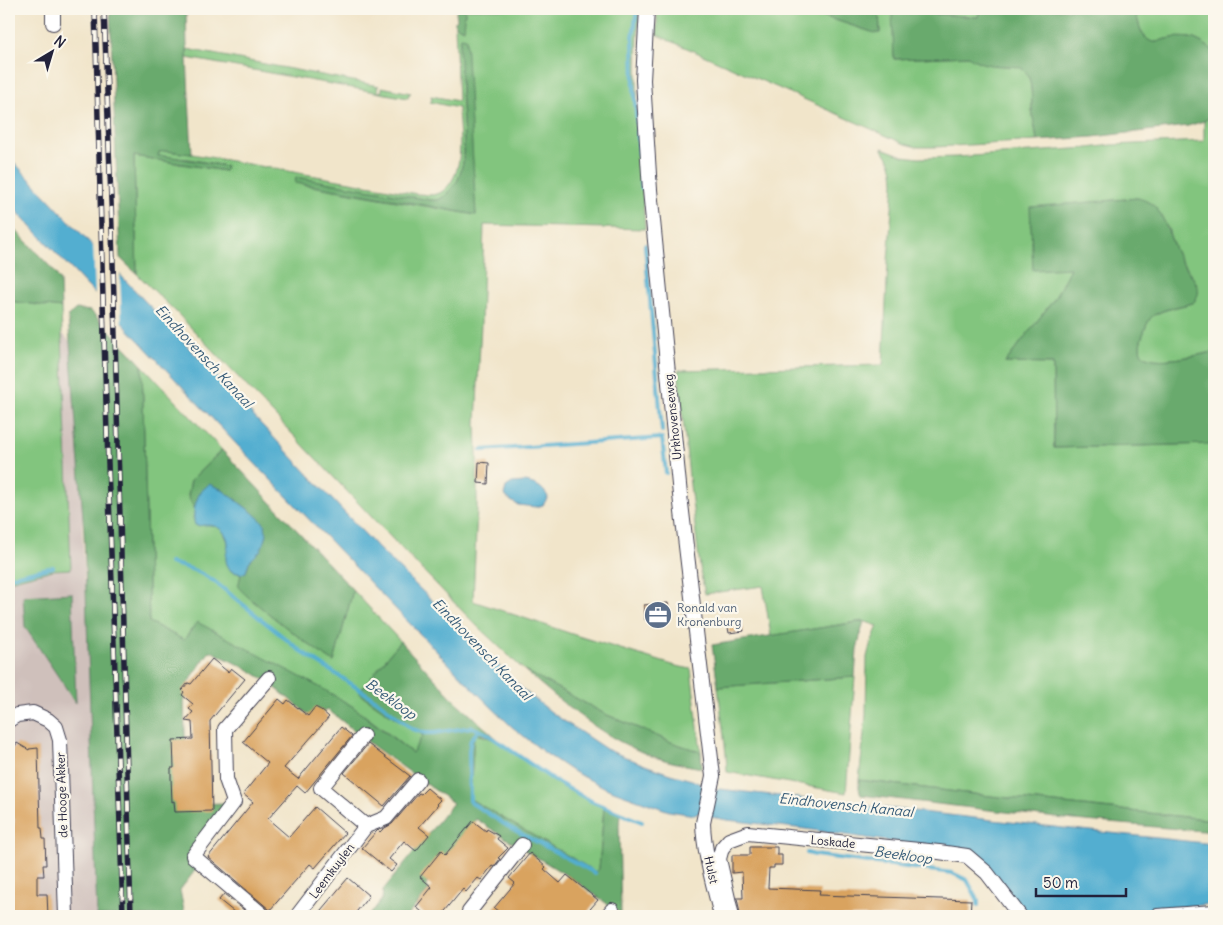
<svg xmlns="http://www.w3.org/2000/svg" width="1223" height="925" font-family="Delius,sans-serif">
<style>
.industrial{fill:#cfc0bb}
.green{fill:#82c57e;stroke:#52745c;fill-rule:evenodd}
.forest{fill:#69aa6d;stroke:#466654}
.water{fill:#52aed0;stroke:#3a6886}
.pier{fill:#f1e5ca}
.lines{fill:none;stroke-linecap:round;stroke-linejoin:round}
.stream{stroke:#52aed0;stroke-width:4}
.building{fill:#d9a35f}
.minor-casing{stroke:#413f50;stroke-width:16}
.minor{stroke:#fff;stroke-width:14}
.rail-casing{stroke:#22223b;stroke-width:5.5}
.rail{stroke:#fbf7ec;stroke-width:4;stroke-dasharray:11;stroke-linecap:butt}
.labels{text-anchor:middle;stroke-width:4.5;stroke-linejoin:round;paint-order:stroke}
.street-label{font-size:12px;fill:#22223b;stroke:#fbf7ec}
.service-label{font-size:12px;fill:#4e5e75;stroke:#fbf7ec;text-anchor:start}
.water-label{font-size:14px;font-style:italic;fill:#355a77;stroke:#fbf7ec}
</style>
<rect width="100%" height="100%" fill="#fbf7ec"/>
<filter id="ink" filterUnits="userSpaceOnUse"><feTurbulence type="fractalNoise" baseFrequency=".02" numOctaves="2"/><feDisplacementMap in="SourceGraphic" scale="10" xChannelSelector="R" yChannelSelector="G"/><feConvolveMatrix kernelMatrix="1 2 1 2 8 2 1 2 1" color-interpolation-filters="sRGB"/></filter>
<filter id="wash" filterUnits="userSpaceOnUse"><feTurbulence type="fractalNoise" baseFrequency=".0096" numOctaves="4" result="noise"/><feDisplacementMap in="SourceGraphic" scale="20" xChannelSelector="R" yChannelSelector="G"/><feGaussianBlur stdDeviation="1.12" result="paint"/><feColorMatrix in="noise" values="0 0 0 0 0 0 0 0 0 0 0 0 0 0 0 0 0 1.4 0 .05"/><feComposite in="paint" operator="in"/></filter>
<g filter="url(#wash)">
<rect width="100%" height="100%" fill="#f1e5ca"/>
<path class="industrial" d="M 9,270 L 70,342 L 87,381 L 82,530 L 97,796 L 101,916 L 9,916 Z"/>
<path class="green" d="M 463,9 L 640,9 C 633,82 640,155 645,229 L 484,225 L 481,324 L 476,423 L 477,453 L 477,508 L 473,601 L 578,636 L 676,666 L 691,669 L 701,752 L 671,742 L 605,714 L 524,670 L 476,625 L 402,549 L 177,313 L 137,274 L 134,156 L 224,171 L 225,166 L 189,159 L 158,157 L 159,152 L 166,151 L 192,154 L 417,194 C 423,194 431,196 437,194 C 442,193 446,188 449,185 C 465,165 459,132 458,108 L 430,102 L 432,100 L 431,96 L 458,101 L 455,25 L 459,27 L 465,12 ZM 460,39 L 476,215 L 295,183 L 296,178 L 431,200 L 438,200 L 445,196 L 451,189 L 458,180 L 463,163 L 464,138 L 461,92 Z
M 657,9 L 801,9 L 875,33 L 880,33 L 879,9 L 980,9 L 978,17 L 893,11 L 894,59 L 969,56 C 982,64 991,65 1006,66 C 1010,67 1015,66 1018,67 C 1034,71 1031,97 1032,109 C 1033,120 1036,130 1037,141 L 935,147 L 917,147 L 905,144 L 797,96 L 657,35 Z
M 1133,9 L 1214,9 L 1214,51 C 1207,46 1199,40 1190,38 C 1183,37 1174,37 1167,39 C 1163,39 1159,42 1156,42 C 1152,43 1148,40 1145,37 C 1138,30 1139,17 1133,9 Z
M 187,49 L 379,86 L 377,87 L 378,92 L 382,91 L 382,87 L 411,93 L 409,94 L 408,98 L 187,58 Z
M 1214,114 L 1214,352 C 1197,355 1165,363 1149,358 C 1136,354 1140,342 1144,332 C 1146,326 1149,317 1156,314 C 1166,309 1182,306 1193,303 L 1197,285 L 1191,274 L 1182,262 L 1173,246 L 1168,228 L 1137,198 L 1106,201 L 1055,298 L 1005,363 L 1053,364 L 1054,448 L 1214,444 L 1214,820 L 990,796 L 859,780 L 866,715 L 867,657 L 870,645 L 878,626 L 863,621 L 771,636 L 763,586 L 705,594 L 701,575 L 689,477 L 678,370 L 883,365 L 888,261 L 894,183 L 893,170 L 889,159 L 882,148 L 903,156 L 919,158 L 957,157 L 1088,148 L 1111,145 L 1204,141 L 1204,121 Z
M 9,301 L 61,308 L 71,569 L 53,570 L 9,581 Z
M 142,365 L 222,450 L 191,480 L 188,496 L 195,510 L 193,518 L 199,526 L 203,524 L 214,525 L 220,528 L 224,533 L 228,542 L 228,550 L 231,571 L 241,574 L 239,587 C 248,597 258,605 268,613 C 289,630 311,647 334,662 L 353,590 L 400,641 L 359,693 L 407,726 L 423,735 L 412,753 L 384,730 L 352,706 L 323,689 L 196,623 L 184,640 L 149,622 Z
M 855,677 L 846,793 L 727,772 L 726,754 L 718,687 Z
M 474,734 C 502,738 520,758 543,774 C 562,788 582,798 604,807 L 599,869 L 596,872 L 470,799 Z"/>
<path class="forest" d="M 110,9 L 186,9 L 187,49 L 187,58 L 192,154 L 166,151 L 159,152 L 158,156 L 166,156 L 226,166 L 225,171 L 134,156 L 137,274 L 120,258 Z
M 457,9 L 463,9 L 465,11 L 465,15 L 463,16 L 465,18 L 464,29 L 459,27 L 455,25 L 455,21 L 457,19 L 456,12 Z
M 801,9 L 879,9 L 880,33 L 875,33 Z
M 980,9 L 1133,9 C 1139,17 1138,30 1145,37 C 1148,40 1152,43 1156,42 C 1159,42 1163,39 1167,39 C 1174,37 1183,37 1190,38 C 1199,40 1207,46 1214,51 L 1214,114 L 1204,121 L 1188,126 L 1093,137 L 1037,141 C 1036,130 1033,120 1032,109 C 1031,97 1034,71 1018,67 C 1008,65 997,67 986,64 C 980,63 974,60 968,56 L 894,59 L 892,11 L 978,17 Z
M 461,37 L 466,38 L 476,215 L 412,203 L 295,183 L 296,177 L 431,200 L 438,200 L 445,196 L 451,189 L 458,180 L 463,163 L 464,138 L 459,48 Z
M 1138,198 C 1145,200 1152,203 1157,209 C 1169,225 1171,246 1182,263 C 1187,271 1196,279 1198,289 C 1199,294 1197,299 1193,303 C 1181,306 1167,308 1156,314 C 1149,317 1146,326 1144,332 C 1140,342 1136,354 1149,358 C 1165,363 1197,355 1214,352 L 1214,444 L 1054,448 L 1053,364 L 1005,363 L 1055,298 L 1070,268 L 1033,270 L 1030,207 Z
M 9,223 L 55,272 L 60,281 L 61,308 L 9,301 Z
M 76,309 L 91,311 L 142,365 L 149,622 L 184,640 L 197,622 L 323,689 L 352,706 L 412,753 L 423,735 L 407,726 L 359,693 L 400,641 L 456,702 L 503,744 L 485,735 L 474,734 L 470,799 L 596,872 L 599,869 L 604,807 L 620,814 L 619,825 L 621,914 L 576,881 L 505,838 L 476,819 L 426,885 L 429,890 L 407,916 L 369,916 L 382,899 L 383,890 L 453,803 L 372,745 L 327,709 L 317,720 L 315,720 L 267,681 L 249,670 L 211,651 L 207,655 L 186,686 L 184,699 L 185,733 L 188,803 L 190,804 L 226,803 L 212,824 L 197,868 L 180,890 L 185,916 L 97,916 L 84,532 L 68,316 Z
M 222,450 L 353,590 L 334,662 C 311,647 289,630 268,613 C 258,605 247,597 238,587 L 241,574 L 246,572 L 249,562 L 251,559 L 252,512 L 221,489 L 197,499 L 195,510 L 188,496 L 191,480 Z
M 72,593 L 76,703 L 25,627 L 23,596 Z
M 864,621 L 857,649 L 855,677 L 718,687 L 712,645 Z
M 524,670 L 605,714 L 671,742 L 701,752 L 702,768 C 679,764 654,759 633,748 C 593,730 557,698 524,670 Z
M 859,780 L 990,796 L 1214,820 L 1214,832 L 1074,820 L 861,795 L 859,788 Z"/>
<path class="water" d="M 9,157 L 378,548 L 526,692 L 555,715 L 606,749 L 645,765 L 670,774 L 692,780 L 702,785 L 705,790 L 714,792 L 719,789 L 1063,828 L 1214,844 L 1214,904 L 1061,916 L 1026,916 L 975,853 L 935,848 L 805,829 L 727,820 L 711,817 L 700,812 L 695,815 L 669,811 L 608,789 L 572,771 L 545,753 L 511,726 L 476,692 L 240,448 L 9,203 Z
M 525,482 C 536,484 543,487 548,497 L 543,505 L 536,507 L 518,505 L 511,501 L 504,495 L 506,487 L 512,483 Z
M 209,484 L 221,489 L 252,512 L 264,523 L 267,534 L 265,541 L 260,551 L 249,562 L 246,572 L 241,574 L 231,571 C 229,568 226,564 226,560 C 225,555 228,550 228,544 C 228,536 222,528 214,526 C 207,523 201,527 195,525 C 192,516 195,501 200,493 C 202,490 206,487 209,484 Z"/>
<path class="pier" d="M 93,243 L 120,272 L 122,327 L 95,297 Z"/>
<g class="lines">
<path class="stream" d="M 637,9 L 633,38 L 634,87 L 642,188
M 645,245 L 662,431
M 481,450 L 662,438 L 666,473
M 170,563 C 190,568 199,571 215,582 L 302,652 L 379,702 L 412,729 L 425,733 L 434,733 L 472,727 L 486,733 L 555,781 L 593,802 L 642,822
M 9,577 L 53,567
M 479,730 L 471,739 L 469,750 L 470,802 L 509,827 L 595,873
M 807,853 L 815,855 L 952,873 L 967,880 L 978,900 L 978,905"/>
</g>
<g id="blocks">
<path class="building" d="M 479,462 L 489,463 L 488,484 L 478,483 Z
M 668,603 L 669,618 L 645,620 L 644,605 Z
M 741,620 L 744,631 L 729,633 L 727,622 Z
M 212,659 L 228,672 L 231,668 L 245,679 L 210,721 L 212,811 L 175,812 L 174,801 L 172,802 L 171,778 L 171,768 L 174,768 L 173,740 L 193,739 L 192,722 L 185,721 L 193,712 L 189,709 L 193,704 L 182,695 L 184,692 L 182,690 L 188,683 L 191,684 Z
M 279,699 L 285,704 L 288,700 L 308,716 L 315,707 L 321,710 L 329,717 L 284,768 L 298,779 L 341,727 L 352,736 L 305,793 L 297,786 L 268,819 L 289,837 L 315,807 L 345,833 L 315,868 L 310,864 L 270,910 L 208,857 L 253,802 L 243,794 L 268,763 L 243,742 Z
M 17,743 L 29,750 L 29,749 L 38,748 L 40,828 L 42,828 L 43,839 L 45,839 L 46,865 L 43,865 L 44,876 L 37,876 L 37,894 L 47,894 L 48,916 L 9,916 L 9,843 L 15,819 L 9,820 L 9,755 Z
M 368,744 L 410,776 L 384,806 L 344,773 Z
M 427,788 L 441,800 L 437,804 L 438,805 L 419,827 L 429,835 L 416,851 L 404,841 L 389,859 L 397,865 L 391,872 L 362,848 L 376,832 L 378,830 L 380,832 L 383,829 L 392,824 L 419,793 L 421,794 Z
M 473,821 L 486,831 L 487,829 L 499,836 L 497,839 L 508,848 L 498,858 L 500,859 L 494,867 L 492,866 L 481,880 L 478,878 L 466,892 L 463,889 L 441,916 L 427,916 L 416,907 L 432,887 L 420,877 L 441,851 L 445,855 Z
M 750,847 L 777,847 L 777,855 L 782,855 L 782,865 L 774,865 L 774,868 L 769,868 L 768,888 L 820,890 L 819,895 L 971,900 L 970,916 L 846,916 L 740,914 L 737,898 L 743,898 L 742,872 L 732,873 L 732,855 L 750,855 Z
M 530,853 L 546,867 L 544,869 L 560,883 L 567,875 L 598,900 L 584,916 L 504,916 L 494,908 L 515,883 L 509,878 Z
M 348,878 L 369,896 L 353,916 L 328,916 L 321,910 Z
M 224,894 L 244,910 L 239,916 L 219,900 Z"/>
</g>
</g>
<g filter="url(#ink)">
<use href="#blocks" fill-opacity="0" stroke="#413f50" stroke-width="1"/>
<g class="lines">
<defs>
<path id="minor" d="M 53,9 L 53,23
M 647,9 L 643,80 L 650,190 L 680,495 L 713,776 L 703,823 C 704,854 714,886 721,916
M 9,720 L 17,715 L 33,713 L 48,720 L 56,727 L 60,740 L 66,916
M 363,736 L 321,788 L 366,826
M 264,916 L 193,856 L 234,802 L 226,779 L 225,729 L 269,678
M 297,916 L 366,826 L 386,818 L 418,780
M 468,916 L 469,912 L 522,845
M 607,916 L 612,910
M 732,916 L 719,859 L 722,848 L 729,840 L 748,833 L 939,852 L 967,856 L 987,873 L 1020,916
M 1157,916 L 1214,912"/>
</defs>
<use href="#minor" class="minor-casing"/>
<use href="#minor" class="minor"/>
<defs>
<path id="rail" d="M 95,9 L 105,372 L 123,916
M 104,9 L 112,228 L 131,916"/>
</defs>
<use href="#rail" class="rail-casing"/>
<use href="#rail" class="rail"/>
</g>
</g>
<defs>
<symbol id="office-disc" viewBox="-11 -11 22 22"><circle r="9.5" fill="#5c6f8a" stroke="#fbf7ec"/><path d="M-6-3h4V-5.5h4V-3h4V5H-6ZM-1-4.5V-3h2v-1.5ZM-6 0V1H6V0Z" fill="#fff"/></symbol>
</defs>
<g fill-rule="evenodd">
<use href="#office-disc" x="642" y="599" width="32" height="32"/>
</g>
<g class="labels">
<g class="street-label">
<text transform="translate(673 417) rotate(-96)" y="4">Urkhovenseweg</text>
<text transform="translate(62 795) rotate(-92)" y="4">de Hooge Akker</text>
<text transform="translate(833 842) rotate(5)" y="4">Loskade</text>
<text transform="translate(711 870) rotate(77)" y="4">Hulst</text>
<text transform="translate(332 871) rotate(-53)" y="4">Leemkuylen</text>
</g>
<g class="service-label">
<text x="677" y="612">Ronald van<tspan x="677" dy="14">Kronenburg</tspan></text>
</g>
<g class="water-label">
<text transform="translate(204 356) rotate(47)" y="5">Eindhovensch Kanaal</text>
<text transform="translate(482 649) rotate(46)" y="5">Eindhovensch Kanaal</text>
<text transform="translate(391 699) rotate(36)" y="5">Beekloop</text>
<text transform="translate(846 805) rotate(6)" y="5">Eindhovensch Kanaal</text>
<text transform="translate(903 855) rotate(8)" y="5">Beekloop</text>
</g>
</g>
<rect width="1223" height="925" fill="none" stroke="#fbf7ec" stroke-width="30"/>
<g transform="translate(52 52) rotate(38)" stroke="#fbf7ec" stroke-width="4" paint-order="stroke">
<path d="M0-4L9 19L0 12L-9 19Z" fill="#22223b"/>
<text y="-8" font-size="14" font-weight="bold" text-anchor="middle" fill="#22223b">N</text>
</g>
<path d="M1036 888v8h90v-8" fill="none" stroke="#22223b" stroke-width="2.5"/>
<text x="1043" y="888" font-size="15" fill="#22223b" stroke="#fbf7ec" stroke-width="4" paint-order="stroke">50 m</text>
</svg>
